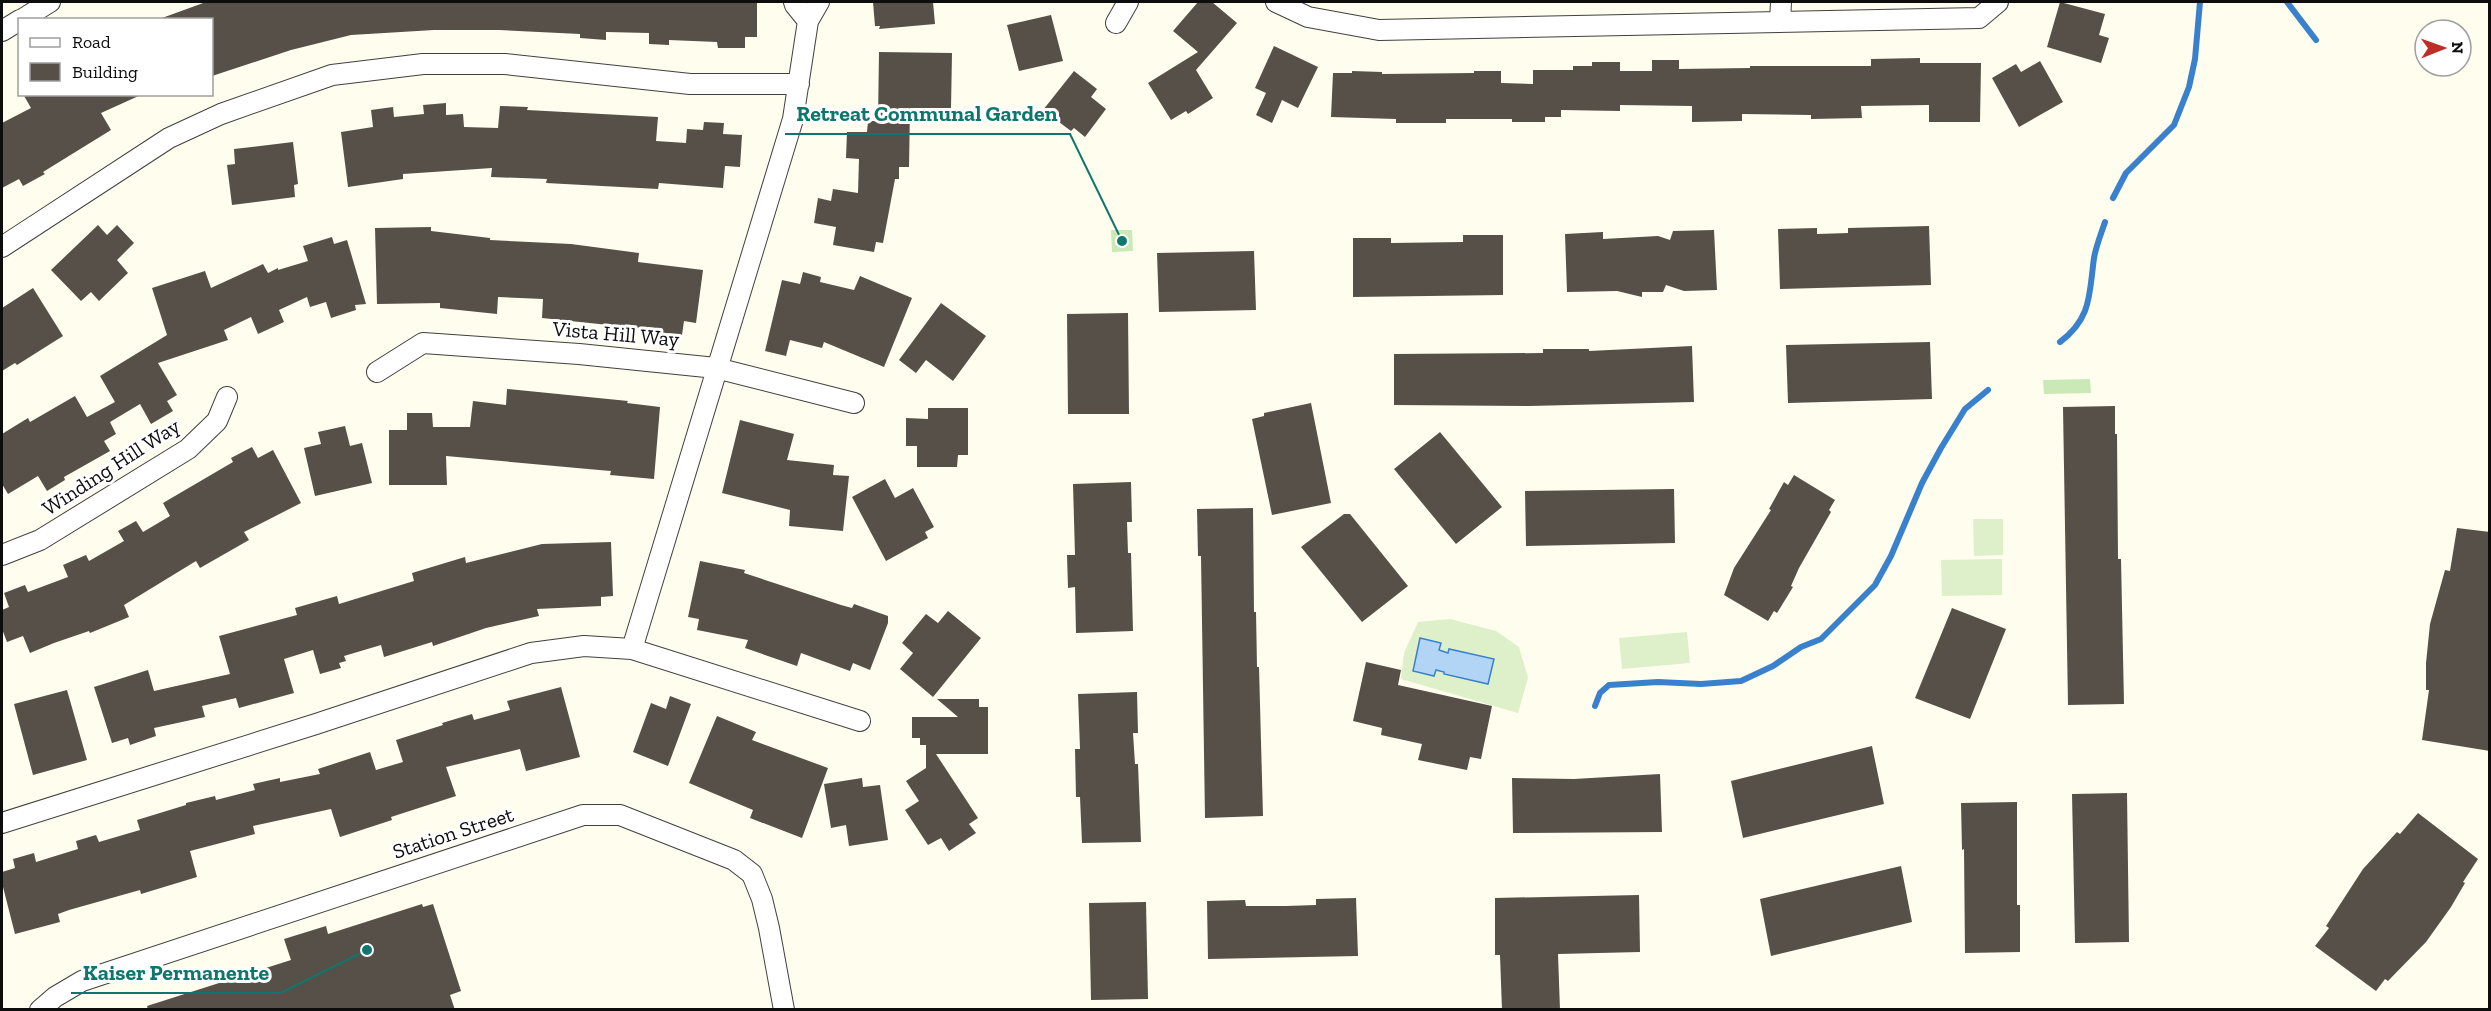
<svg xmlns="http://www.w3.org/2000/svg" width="2491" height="1011" font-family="'Zilla Slab',serif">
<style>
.green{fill:#cbe9b7}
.pitch{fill:#def0c9}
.water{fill:#b2d5f6;stroke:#3981cd;stroke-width:1.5}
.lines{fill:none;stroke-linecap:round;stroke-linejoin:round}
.stream{stroke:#3981cd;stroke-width:6}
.building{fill:#565049}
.minor-casing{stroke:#404040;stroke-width:22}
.minor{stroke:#fff;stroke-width:20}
.labels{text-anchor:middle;stroke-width:6;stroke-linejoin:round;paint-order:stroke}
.street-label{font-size:21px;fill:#0d0d0d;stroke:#fff}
.leader{fill:none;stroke:#0f766e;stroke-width:2}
.callout-dot{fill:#0f766e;stroke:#fff;stroke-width:2}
.callout-label{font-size:22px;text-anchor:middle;font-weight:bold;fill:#0f766e;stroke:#fff;stroke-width:6;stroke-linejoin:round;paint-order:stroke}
</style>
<rect width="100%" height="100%" fill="#fffded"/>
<path class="green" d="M 1111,230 L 1132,230 L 1133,251 L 1112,252 Z
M 2090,379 L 2091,393 L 2044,394 L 2043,380 Z"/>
<path class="pitch" d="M 1973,519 L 2003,519 L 2003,555 L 1974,556 Z
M 2002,559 L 2002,595 L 1942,596 L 1941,560 Z
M 1450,619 L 1496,631 L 1519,647 L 1528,678 L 1518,713 L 1401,679 L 1404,653 L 1418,622 Z
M 1687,632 L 1690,663 L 1622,669 L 1619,638 Z"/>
<path class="water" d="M 1420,638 L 1441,643 L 1439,650 L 1448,653 L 1449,649 L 1494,659 L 1488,684 L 1444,674 L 1444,672 L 1436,670 L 1434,676 L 1413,671 Z"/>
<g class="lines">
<path class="stream" d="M 2287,2 L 2316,40
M 2113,198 L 2126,173 L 2174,125 L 2189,87 L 2195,59 L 2200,2
M 2060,342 C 2092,318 2089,294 2094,258 C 2096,246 2101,234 2105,222
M 1595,706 L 1600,693 L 1609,685 L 1658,682 L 1701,684 L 1741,681 L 1773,666 L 1801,647 L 1821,639 L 1875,585 L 1891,556 L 1922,483 L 1941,448 L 1965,409 L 1988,390"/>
</g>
<path class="building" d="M 206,2 L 757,2 L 757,37 L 745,37 L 745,48 L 718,48 L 717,42 L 669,40 L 669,45 L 649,44 L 649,33 L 606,32 L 606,40 L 580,38 L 580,34 L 499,30 L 434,30 L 351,35 L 291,50 L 212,76 L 212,20 L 162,18 Z
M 873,2 L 933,2 L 935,24 L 879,29 L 880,26 L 875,26 Z
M 1198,2 L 1212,2 L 1237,23 L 1196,70 L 1213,98 L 1188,114 L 1186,111 L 1171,120 L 1148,83 L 1198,52 L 1173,31 Z
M 2060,2 L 2105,14 L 2099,35 L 2109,38 L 2101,63 L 2047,47 Z
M 1051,15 L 1063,61 L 1019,71 L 1007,25 Z
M 1274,46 L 1318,67 L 1298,108 L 1282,100 L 1272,123 L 1256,115 L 1266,93 L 1255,88 Z
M 879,52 L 952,53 L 951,108 L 910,108 L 909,167 L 899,167 L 899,179 L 895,179 L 883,243 L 876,242 L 874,252 L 833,245 L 836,227 L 814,223 L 818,198 L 831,201 L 833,189 L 858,193 L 859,159 L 846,158 L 847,132 L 867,132 L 868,121 L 878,121 Z
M 1920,58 L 1920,63 L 1981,63 L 1980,122 L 1929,122 L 1929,105 L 1861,106 L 1862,118 L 1811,119 L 1811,115 L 1742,114 L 1742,121 L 1692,122 L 1692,106 L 1620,105 L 1620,111 L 1561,110 L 1561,117 L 1545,117 L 1545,122 L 1512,122 L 1512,119 L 1446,119 L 1446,123 L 1396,123 L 1396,119 L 1331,117 L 1333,73 L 1352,73 L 1352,71 L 1382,72 L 1382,74 L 1474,73 L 1474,71 L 1501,71 L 1501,83 L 1533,84 L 1533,70 L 1573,70 L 1573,66 L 1592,66 L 1592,62 L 1620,62 L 1620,71 L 1652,71 L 1652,60 L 1679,60 L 1679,69 L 1750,68 L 1750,66 L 1871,66 L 1871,59 Z
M 2040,61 L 2063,102 L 2019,127 L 1992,78 L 2016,64 L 2021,72 Z
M 1074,71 L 1097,89 L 1091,97 L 1106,109 L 1085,137 L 1074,128 L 1071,131 L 1043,110 Z
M 23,94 L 143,94 L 101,113 L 111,130 L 43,172 L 45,174 L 23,186 L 19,179 L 2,188 L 2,123 L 31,108 Z
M 446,103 L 446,115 L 463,114 L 464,127 L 498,128 L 500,106 L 528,107 L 527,110 L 658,117 L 656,141 L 686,143 L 687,129 L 703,130 L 704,122 L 724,123 L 723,134 L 742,135 L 740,167 L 725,166 L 723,188 L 659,183 L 658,189 L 546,183 L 547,179 L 491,177 L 492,168 L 403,174 L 403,179 L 348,187 L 341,132 L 373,127 L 371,110 L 393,107 L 394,117 L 424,114 L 423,105 Z
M 293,142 L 298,184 L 294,185 L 295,197 L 232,205 L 227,165 L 235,164 L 234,149 Z
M 98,225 L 107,235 L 117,225 L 134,243 L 117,260 L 128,273 L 99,301 L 91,292 L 81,301 L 51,270 Z
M 1929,226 L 1931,285 L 1780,289 L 1778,229 L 1817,228 L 1817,234 L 1848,233 L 1848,228 Z
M 431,227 L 431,231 L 490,238 L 490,240 L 571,244 L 639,253 L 638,262 L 703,270 L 696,323 L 684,321 L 682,335 L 656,332 L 656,330 L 542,318 L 543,299 L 498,297 L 497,314 L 440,308 L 440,303 L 377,304 L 375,228 Z
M 1714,230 L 1717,290 L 1684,291 L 1666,285 L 1663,292 L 1642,292 L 1642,297 L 1617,291 L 1567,292 L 1565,234 L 1603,232 L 1603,239 L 1658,236 L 1670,240 L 1673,231 Z
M 1463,235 L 1503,235 L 1503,295 L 1353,297 L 1353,238 L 1391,238 L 1391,243 L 1463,242 Z
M 332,237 L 334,244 L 347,240 L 366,304 L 355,305 L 356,310 L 331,318 L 326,302 L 310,307 L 307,297 L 279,310 L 284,322 L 258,334 L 251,317 L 224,330 L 228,340 L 158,363 L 177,395 L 167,401 L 173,411 L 151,424 L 140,404 L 110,422 L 116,434 L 104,441 L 110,451 L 64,477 L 65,480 L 47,491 L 38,476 L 8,494 L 2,484 L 2,434 L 28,418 L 30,422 L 75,396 L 87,417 L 115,402 L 100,376 L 167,335 L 152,288 L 205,271 L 211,288 L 263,264 L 268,273 L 278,268 L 278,270 L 308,261 L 303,246 Z
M 1254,251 L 1256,310 L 1159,312 L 1157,253 Z
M 803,272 L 821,277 L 820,282 L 854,290 L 860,276 L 912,298 L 884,367 L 824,342 L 822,348 L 790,340 L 786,356 L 765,351 L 782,280 L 800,284 Z
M 33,288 L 63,336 L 17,365 L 15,363 L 2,371 L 2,308 Z
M 941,303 L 986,336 L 953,381 L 926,360 L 916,373 L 899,360 Z
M 1128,313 L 1129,414 L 1068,414 L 1067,314 Z
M 1930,342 L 1932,399 L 1788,403 L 1786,345 Z
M 1692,346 L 1694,402 L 1529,406 L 1394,405 L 1394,354 L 1543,353 L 1543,349 L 1589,349 L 1589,351 Z
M 507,389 L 628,401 L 627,403 L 660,407 L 654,479 L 610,475 L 611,471 L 599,470 L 446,456 L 447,485 L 389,485 L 389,430 L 407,430 L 407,413 L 432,413 L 433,427 L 470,427 L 473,401 L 506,405 Z
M 1311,403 L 1331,503 L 1272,515 L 1252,419 L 1264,416 L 1264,413 Z
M 2115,406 L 2115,434 L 2117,434 L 2118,559 L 2121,559 L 2124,704 L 2068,705 L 2063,407 Z
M 928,408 L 968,408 L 968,455 L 958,455 L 957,467 L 917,467 L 917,446 L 906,446 L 906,418 L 928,419 Z
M 740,420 L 794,434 L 787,460 L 834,465 L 833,475 L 849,476 L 843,531 L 789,526 L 790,510 L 722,493 Z
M 345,426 L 350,446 L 362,443 L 372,483 L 315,496 L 304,448 L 321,444 L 318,432 Z
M 1440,432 L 1502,507 L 1456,544 L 1394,469 Z
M 252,447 L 258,458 L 273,450 L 301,503 L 244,532 L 249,540 L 200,568 L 196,561 L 124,605 L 129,617 L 90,633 L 89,631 L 54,643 L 30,653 L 23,636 L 7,642 L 2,629 L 2,610 L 9,607 L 4,593 L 25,585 L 28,592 L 68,577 L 63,565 L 86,555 L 89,561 L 124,541 L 118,531 L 136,521 L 143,532 L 170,516 L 163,503 L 233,462 L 231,458 Z
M 1794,475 L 1835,500 L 1829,510 L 1831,512 L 1799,568 L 1791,586 L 1793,587 L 1777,613 L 1774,611 L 1768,621 L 1724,595 L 1734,568 L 1771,510 L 1769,509 L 1784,482 L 1788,485 Z
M 885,479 L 895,498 L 913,488 L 934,527 L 925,532 L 928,538 L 886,561 L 852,497 Z
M 1131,482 L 1132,522 L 1127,522 L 1128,553 L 1131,553 L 1133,631 L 1076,633 L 1075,587 L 1068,588 L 1067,555 L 1075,555 L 1073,484 Z
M 1674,489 L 1675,543 L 1526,546 L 1525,491 Z
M 1253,508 L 1254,612 L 1256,612 L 1257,667 L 1259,667 L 1263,816 L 1205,818 L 1201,556 L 1198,556 L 1197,509 Z
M 1344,514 L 1350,514 L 1408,586 L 1362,622 L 1301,547 Z
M 2457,528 L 2490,532 L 2490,751 L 2422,740 L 2429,690 L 2426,690 L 2426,663 L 2430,624 L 2445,570 L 2450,571 Z
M 611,542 L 613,596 L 601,597 L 601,606 L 537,609 L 539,616 L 486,628 L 433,646 L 432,642 L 384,657 L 381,645 L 344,656 L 346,661 L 339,663 L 341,668 L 320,674 L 313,650 L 284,659 L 294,693 L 239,708 L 236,698 L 202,706 L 205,717 L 154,728 L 156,736 L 130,745 L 128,738 L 112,743 L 94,687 L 148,670 L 154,691 L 230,674 L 219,636 L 297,615 L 295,608 L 337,596 L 339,604 L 414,581 L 412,573 L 465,557 L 466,563 L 542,544 Z
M 700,561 L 745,570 L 744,573 L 841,605 L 852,608 L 854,604 L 888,616 L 888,623 L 870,670 L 853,663 L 850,671 L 801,653 L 797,666 L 745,648 L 748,640 L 697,630 L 699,619 L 688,617 Z
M 1952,608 L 2006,629 L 1970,719 L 1915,698 Z
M 948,611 L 981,638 L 933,697 L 900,669 L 913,653 L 902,643 L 926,614 L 938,623 Z
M 1366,662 L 1401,670 L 1398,685 L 1492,706 L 1481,759 L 1470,757 L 1467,770 L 1418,760 L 1422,744 L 1381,735 L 1382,728 L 1353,721 Z
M 561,687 L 580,757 L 526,771 L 520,749 L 446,767 L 456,796 L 391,817 L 392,820 L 340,837 L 331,809 L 253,826 L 255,834 L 190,851 L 197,877 L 141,894 L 140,890 L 69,910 L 58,914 L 60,922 L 15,934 L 2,883 L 2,872 L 15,868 L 13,859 L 34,853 L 36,862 L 78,849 L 76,841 L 96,835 L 99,842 L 140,830 L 137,820 L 186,805 L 186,803 L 215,796 L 216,800 L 255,790 L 253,784 L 280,778 L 280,782 L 320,774 L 318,769 L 370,752 L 376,770 L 403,762 L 396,740 L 443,725 L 442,723 L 472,714 L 474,720 L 510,710 L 507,701 Z
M 67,690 L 87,760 L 33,775 L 14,704 Z
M 1137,692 L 1138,733 L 1133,733 L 1135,764 L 1138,764 L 1141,842 L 1082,843 L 1080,797 L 1076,797 L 1075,749 L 1080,749 L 1078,694 Z
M 670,696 L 691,704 L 668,766 L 633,752 L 651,703 L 666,709 Z
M 937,699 L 979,699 L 979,707 L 988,707 L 988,754 L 936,754 L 978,818 L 969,824 L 976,833 L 949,851 L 941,838 L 928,845 L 905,810 L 919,801 L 906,781 L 926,768 L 926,745 L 920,745 L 920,738 L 912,738 L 912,717 L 958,717 Z
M 717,716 L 756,732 L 752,740 L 828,768 L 802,838 L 750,818 L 753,810 L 689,783 Z
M 1872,746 L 1884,804 L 1743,838 L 1731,781 Z
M 1660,774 L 1662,832 L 1513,833 L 1512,778 L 1574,779 Z
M 862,778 L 863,787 L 880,785 L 888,840 L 849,846 L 846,825 L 831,828 L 824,784 Z
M 2127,793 L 2129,942 L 2075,943 L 2072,794 Z
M 2017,802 L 2017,905 L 2020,905 L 2020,952 L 1965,953 L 1964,849 L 1962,850 L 1961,803 Z
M 2418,813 L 2478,859 L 2463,882 L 2465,883 L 2451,907 L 2426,942 L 2388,981 L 2385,979 L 2376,991 L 2315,946 L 2329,928 L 2326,926 L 2363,869 L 2397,832 L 2400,834 Z
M 1901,866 L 1912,922 L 1771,956 L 1760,899 Z
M 1639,895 L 1640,952 L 1558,954 L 1560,1010 L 1502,1010 L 1500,955 L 1495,955 L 1495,898 Z
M 1356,898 L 1358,956 L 1208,959 L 1207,901 L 1245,900 L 1246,906 L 1286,906 L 1316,905 L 1316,899 Z
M 1146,902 L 1148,999 L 1091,1000 L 1089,903 Z
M 422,904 L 423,907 L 433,904 L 461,991 L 450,995 L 455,1010 L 148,1010 L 147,1006 L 291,960 L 284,939 L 326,926 L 328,934 Z"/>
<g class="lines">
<defs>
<path id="minor" d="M 794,2 L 795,5 L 808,21
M 1276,2 L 1308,17 L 1379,30 L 1979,18 L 1998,2
M 21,20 L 50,2
M 1780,22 L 1781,2
M 1116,23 L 1128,2
M 2,31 L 20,20
M 2,247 L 169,138 L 221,114 L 332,75 L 423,64 L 505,64 L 690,84 L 799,84
M 377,372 L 423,343 L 579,354 L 716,368 L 854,403
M 2,555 L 40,540 L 188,449 L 217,421 L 227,397
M 632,649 L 793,119 L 808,21 L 819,2
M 2,823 L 316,724 L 531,653 L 584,646 L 632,649 L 860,721
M 40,1010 L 55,997 L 82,981 L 583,815 L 620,815 L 734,860 L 752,874 L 762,899 L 769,928 L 784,1010"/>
</defs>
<use href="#minor" class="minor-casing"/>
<use href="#minor" class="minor"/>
</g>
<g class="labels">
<g class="street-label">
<text transform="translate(616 334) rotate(5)" y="7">Vista Hill Way</text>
<text transform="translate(111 467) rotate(-33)" y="7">Winding Hill Way</text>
<text transform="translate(453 833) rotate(-18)" y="7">Station Street</text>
</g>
</g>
<path class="leader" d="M1122 241L1070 134H785M367 950L281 993H71"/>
<g class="callout-dot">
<circle cx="1122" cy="241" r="6"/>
<circle cx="367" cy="950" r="6"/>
</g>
<g class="callout-label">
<text x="927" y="121">Retreat Communal Garden</text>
<text x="176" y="980">Kaiser Permanente</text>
</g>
<rect width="2491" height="1011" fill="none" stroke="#0d0d0d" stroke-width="6"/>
<rect x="18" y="18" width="195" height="78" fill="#ffffff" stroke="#9e9e9e" stroke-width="1.5"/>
<rect x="30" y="38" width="30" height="9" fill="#ffffff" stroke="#9e9e9e" stroke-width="1.5"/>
<text x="72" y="48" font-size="18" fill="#0d0d0d">Road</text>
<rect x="30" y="63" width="30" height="18" fill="#565049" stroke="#9e9e9e" stroke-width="1.5"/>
<text x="72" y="78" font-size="18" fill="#0d0d0d">Building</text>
<g transform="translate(2443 48) rotate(89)"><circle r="28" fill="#ffffff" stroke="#9e9e9e" stroke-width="1.5"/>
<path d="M0-4.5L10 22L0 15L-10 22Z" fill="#bd2f26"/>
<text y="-9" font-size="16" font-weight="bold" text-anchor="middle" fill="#0d0d0d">N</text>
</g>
</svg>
